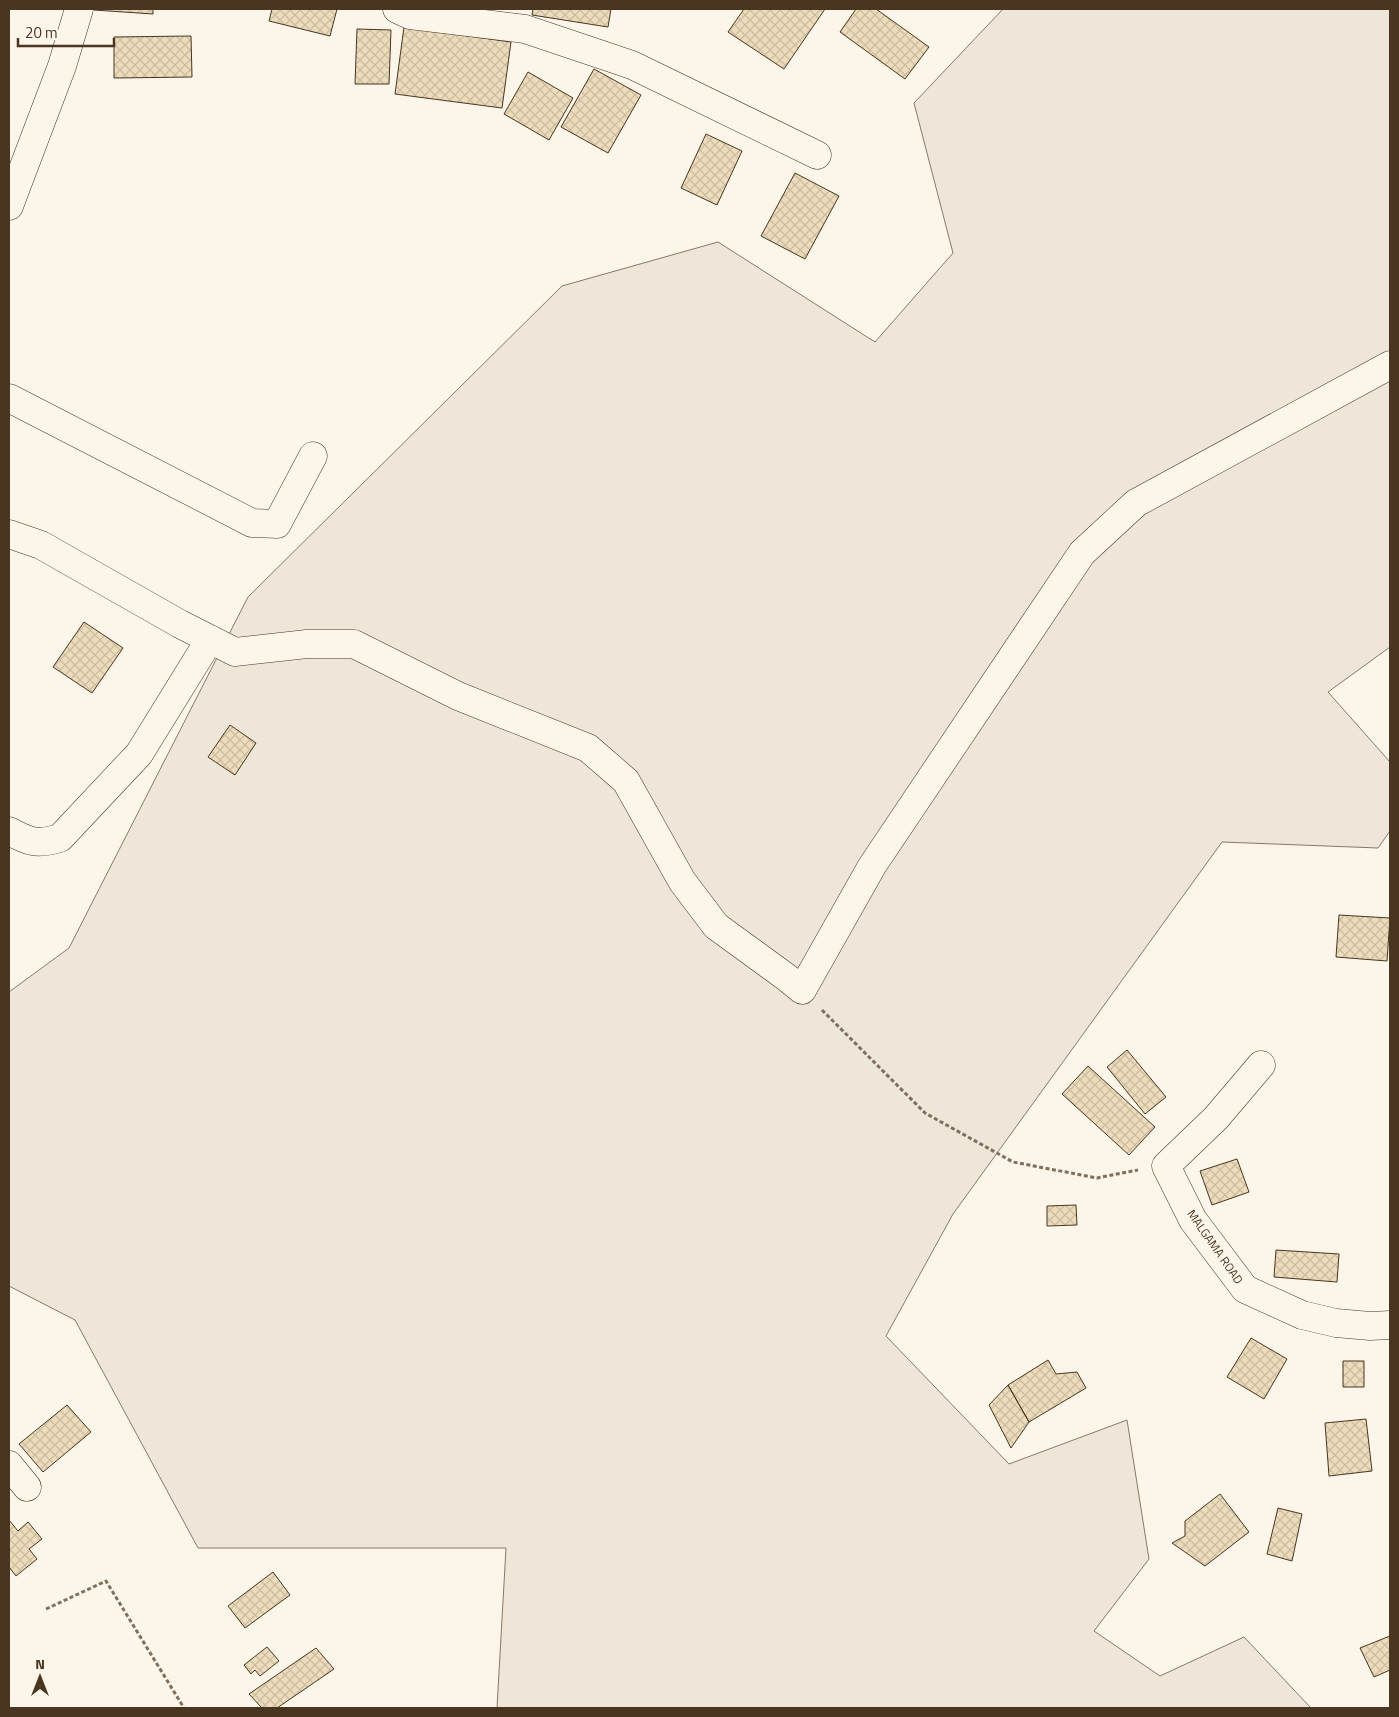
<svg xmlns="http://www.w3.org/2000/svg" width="1399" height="1717" font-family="'Titillium Web',sans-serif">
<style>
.green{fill:#ede6d9;stroke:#887966}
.building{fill:url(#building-cross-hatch);stroke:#4a3520}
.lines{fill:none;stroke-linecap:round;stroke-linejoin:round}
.minor-casing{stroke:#4a3520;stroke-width:29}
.path{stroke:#7f6f5c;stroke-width:3;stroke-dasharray:4 2.5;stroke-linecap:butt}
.minor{stroke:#fbf6e9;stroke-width:28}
.labels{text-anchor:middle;stroke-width:4;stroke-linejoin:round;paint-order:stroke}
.street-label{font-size:12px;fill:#4a3520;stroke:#fbf6e9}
</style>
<defs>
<pattern id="building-cross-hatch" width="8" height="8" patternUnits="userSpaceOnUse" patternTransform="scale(1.25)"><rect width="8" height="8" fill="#ecdcbc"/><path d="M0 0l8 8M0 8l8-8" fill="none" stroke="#ccbda1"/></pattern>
</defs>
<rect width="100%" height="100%" fill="#fbf6e9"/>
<path class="green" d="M 1003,9 L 1390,9 L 1390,647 L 1328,692 L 1390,762 L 1390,831 L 1378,848 L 1222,842 L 953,1214 L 886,1336 L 1009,1464 L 1127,1420 L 1149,1559 L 1094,1631 L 1160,1676 L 1244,1637 L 1311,1708 L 497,1708 L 506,1548 L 198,1548 L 75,1320 L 9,1286 L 9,992 L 69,948 L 248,597 L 562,286 L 718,242 L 875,342 L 953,253 L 914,103 Z"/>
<path class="building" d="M 94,9 L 153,9 L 153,14 L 94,10 Z
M 272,9 L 337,9 L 330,36 L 269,21 Z
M 533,9 L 611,9 L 608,27 L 532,15 Z
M 744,9 L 825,9 L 784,69 L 728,32 Z
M 856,9 L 876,9 L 929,47 L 905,79 L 840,32 Z
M 404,27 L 511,42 L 502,108 L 395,94 Z
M 357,29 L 391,30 L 389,84 L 355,84 Z
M 191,36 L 192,77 L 114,78 L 114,37 Z
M 594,69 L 641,95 L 608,153 L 561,127 Z
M 528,72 L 573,98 L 549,140 L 504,114 Z
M 706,134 L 742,151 L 717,205 L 681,188 Z
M 795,173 L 839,196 L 805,259 L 761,236 Z
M 84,622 L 123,648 L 92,693 L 53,667 Z
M 230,725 L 256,743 L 235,775 L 208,757 Z
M 1339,915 L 1390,918 L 1387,961 L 1336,957 Z
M 1127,1050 L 1166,1097 L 1145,1114 L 1107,1067 Z
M 1088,1066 L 1155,1127 L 1129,1155 L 1062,1094 Z
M 1237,1159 L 1249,1192 L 1212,1205 L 1200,1171 Z
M 1076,1205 L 1077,1225 L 1047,1226 L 1047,1206 Z
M 1276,1250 L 1339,1254 L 1337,1282 L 1274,1277 Z
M 1251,1338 L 1287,1359 L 1264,1399 L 1227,1377 Z
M 1048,1360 L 1056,1374 L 1077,1372 L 1086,1388 L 1029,1422 L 1008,1385 Z
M 1343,1361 L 1364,1361 L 1364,1387 L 1343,1387 Z
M 1008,1385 L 1029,1422 L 1011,1448 L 989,1405 Z
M 67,1405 L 91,1432 L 43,1472 L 19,1444 Z
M 1366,1419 L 1372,1471 L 1329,1476 L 1325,1423 Z
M 1220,1494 L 1249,1532 L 1205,1566 L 1172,1543 L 1185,1536 L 1185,1521 Z
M 1278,1508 L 1302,1514 L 1292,1561 L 1267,1554 Z
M 9,1520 L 18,1531 L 28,1522 L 42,1539 L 29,1549 L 37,1559 L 16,1576 L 9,1567 Z
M 273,1572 L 290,1595 L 245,1628 L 228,1606 Z
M 1390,1636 L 1390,1670 L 1374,1677 L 1360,1648 Z
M 267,1647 L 279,1661 L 260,1676 L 255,1670 L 251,1674 L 244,1665 Z
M 316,1648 L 334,1669 L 277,1708 L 262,1708 L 249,1694 Z"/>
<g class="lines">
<defs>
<path id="minor" d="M 397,9 L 410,15 L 525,29 L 632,65 L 817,155
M 9,206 L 62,66 L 79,9
M 9,398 L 252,523 L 277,524 L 313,456
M 9,534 L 41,545 L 180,624 L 235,652 L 307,644 L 354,644 L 458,696 L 588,748 L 626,781 L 682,881 L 716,926 L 786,977 L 802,990 L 872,866 L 1082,553 L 1136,503 L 1390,365
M 9,831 C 29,842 37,845 60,838 L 139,754 L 210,639
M 1261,1065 L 1216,1118 L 1166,1166 L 1193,1220 L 1245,1289 L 1302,1315 L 1336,1323 L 1370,1326 L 1390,1325
M 9,1465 L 27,1487"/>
</defs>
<use href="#minor" class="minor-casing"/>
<path class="path" d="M 822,1010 L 925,1113 L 1013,1162 L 1097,1178 L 1138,1170
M 46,1609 L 106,1581 L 184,1708"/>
<use href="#minor" class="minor"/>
</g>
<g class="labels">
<g class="street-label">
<text transform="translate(1215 1247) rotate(55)" y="4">MALGAMA ROAD</text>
</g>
</g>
<rect width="1399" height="1717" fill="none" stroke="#4a3520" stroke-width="20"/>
<g transform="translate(40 1677)" stroke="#fbf6e9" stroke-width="4" paint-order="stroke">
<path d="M0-4L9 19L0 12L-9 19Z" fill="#4a3520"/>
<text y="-8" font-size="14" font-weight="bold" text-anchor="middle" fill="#4a3520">N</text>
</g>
<path d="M18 38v8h96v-8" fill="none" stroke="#4a3520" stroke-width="2.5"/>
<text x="25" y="38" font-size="15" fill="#4a3520" stroke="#fbf6e9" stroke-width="4" paint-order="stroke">20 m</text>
</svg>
